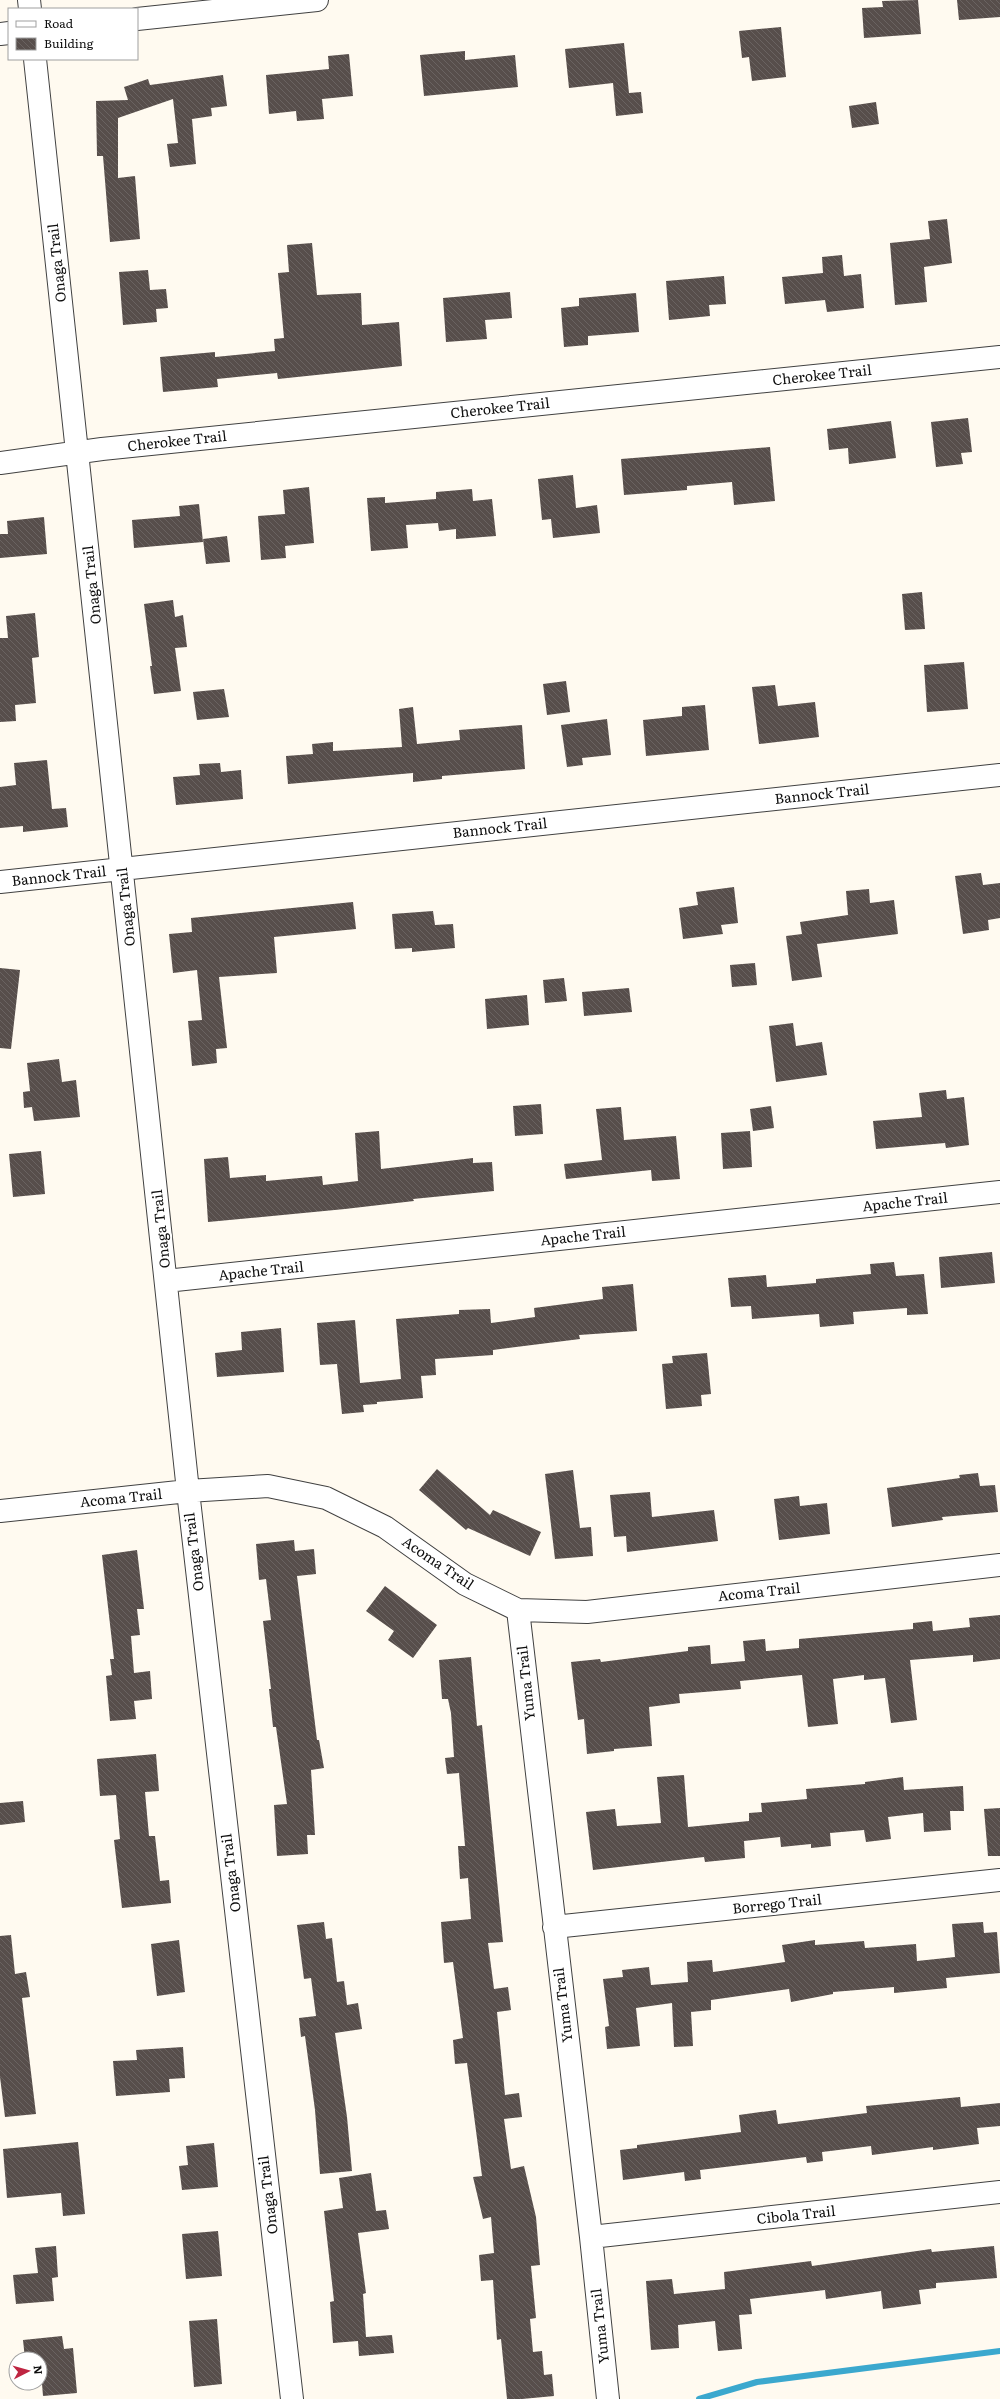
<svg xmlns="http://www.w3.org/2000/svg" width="1000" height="2399" font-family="Literata,serif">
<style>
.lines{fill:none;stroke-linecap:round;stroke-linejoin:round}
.stream{stroke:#3ba8ce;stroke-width:6}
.building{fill:url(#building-back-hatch)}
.minor-casing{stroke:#414141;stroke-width:24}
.minor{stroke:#fff;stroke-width:22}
.labels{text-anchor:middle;stroke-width:4;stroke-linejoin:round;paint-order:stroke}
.street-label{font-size:14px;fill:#0e0e0e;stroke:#fff}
</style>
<defs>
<pattern id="building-back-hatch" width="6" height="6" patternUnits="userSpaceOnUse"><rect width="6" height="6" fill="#574e4b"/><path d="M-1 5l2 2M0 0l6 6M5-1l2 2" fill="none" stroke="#6a6361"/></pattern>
</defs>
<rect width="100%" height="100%" fill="#fffaf0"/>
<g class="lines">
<path class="stream" d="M 699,2399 L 757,2382 L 1000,2351"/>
</g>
<path class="building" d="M 918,0 L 921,34 L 864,38 L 862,8 L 883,7 L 882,1 Z
M 957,0 L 1000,0 L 1000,17 L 959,20 Z
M 781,27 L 786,77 L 752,81 L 749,57 L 742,58 L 739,31 Z
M 624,43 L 629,93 L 641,92 L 643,113 L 616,116 L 613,83 L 569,88 L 565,49 Z
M 465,51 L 465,60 L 515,55 L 518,87 L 424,96 L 420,55 Z
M 349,54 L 353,96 L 322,99 L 324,119 L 297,121 L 296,111 L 269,114 L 266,75 L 329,69 L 328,56 Z
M 223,75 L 227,106 L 211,108 L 212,116 L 192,119 L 196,164 L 170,167 L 167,144 L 178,143 L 173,99 L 118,118 L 118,178 L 135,176 L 140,239 L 110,242 L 103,156 L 97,156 L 96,101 L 128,100 L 124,87 L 148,79 L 150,85 Z
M 876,102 L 879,124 L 852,128 L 849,106 Z
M 947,219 L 952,263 L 924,267 L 927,302 L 895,305 L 890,243 L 930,239 L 928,221 Z
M 312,243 L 317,295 L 361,293 L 362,325 L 399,322 L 402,366 L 278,379 L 277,373 L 217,379 L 218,387 L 163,392 L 160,357 L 215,352 L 215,357 L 275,351 L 274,339 L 284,338 L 278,273 L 289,272 L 287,245 Z
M 842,255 L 844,276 L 861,274 L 864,308 L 827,312 L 825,300 L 785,304 L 782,277 L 823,273 L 822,257 Z
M 148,270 L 150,290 L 166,289 L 168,308 L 156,309 L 157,322 L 123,325 L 119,272 Z
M 724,276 L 726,304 L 709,305 L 710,316 L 669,320 L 666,281 Z
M 510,292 L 512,318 L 485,320 L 487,339 L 446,342 L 443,298 Z
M 636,293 L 639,332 L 588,336 L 588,345 L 564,347 L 561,308 L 579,306 L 579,298 Z
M 968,418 L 972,452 L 961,453 L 963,464 L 936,467 L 931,422 Z
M 891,421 L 896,458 L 849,464 L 848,448 L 829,450 L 827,429 Z
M 770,447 L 775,501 L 734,505 L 732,482 L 687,486 L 687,490 L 624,495 L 621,459 Z
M 573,475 L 576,508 L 597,505 L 600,533 L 553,538 L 551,519 L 542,520 L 538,479 Z
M 309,487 L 314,543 L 285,546 L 286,558 L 261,560 L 258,516 L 285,514 L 283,490 Z
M 472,489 L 473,501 L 492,499 L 496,536 L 456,539 L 456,529 L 439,531 L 438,523 L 406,525 L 408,548 L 371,551 L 367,498 L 385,497 L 385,503 L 436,499 L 436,492 Z
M 199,504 L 203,542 L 134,548 L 132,520 L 180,516 L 179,506 Z
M 44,517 L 47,554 L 0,558 L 0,534 L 8,534 L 7,521 Z
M 227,536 L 230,562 L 206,564 L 203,539 Z
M 922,592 L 925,629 L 905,630 L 902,594 Z
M 173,600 L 175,617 L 183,615 L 187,647 L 175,648 L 181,691 L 154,694 L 150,666 L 152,666 L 144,604 Z
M 35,613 L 39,657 L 32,658 L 36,703 L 15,705 L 16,721 L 0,722 L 0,638 L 8,638 L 6,616 Z
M 964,662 L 968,709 L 927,712 L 924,665 Z
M 566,681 L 570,712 L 547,715 L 543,684 Z
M 775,685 L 778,706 L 815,702 L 819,737 L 759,744 L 752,687 Z
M 224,689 L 229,717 L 197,720 L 193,692 Z
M 705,705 L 709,750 L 646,756 L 643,720 L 682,716 L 682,707 Z
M 413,707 L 417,744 L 460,740 L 459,730 L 522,725 L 525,769 L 442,776 L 442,779 L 413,782 L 413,773 L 288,784 L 286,756 L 313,754 L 312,744 L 333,742 L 333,751 L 402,747 L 399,709 Z
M 607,719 L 611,755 L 582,758 L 583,765 L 567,767 L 561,725 Z
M 47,760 L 52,809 L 66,808 L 68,827 L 23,832 L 23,826 L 0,828 L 0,787 L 16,785 L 14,763 Z
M 220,763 L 221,772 L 241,770 L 243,799 L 176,805 L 173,777 L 200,775 L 199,764 Z
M 981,873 L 983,885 L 1000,883 L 1000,918 L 988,920 L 989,930 L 963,934 L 955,876 Z
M 734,887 L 738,923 L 721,925 L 723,934 L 683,939 L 679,908 L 698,905 L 696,892 Z
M 869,889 L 870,903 L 894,900 L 898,934 L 817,944 L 822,977 L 792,981 L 786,936 L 802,934 L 800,922 L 848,915 L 846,891 Z
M 353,902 L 356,929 L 274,937 L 277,973 L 219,977 L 227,1048 L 216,1049 L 217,1063 L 192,1066 L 188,1021 L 202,1020 L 197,970 L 173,973 L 169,934 L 192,932 L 191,918 Z
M 433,911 L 435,925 L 453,924 L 455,948 L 412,952 L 412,948 L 395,949 L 392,914 Z
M 755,963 L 757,985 L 732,987 L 730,965 Z
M 0,968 L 20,970 L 11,1049 L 0,1048 Z
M 564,978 L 567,1001 L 545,1003 L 543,980 Z
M 629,988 L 632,1012 L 584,1016 L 582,992 Z
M 527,995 L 529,1025 L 487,1029 L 485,999 Z
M 793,1023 L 796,1046 L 822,1042 L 827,1075 L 776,1082 L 769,1026 Z
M 59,1059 L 62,1082 L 76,1080 L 80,1117 L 34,1121 L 32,1107 L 24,1108 L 23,1092 L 30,1091 L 27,1063 Z
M 946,1090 L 947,1099 L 964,1097 L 969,1145 L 946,1148 L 945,1143 L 876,1149 L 873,1121 L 922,1117 L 919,1093 Z
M 541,1104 L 543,1134 L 515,1136 L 513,1106 Z
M 771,1106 L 774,1128 L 753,1131 L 750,1109 Z
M 621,1107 L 624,1140 L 676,1136 L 680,1179 L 652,1181 L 651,1170 L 566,1179 L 564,1164 L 602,1160 L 596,1109 Z
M 379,1131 L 381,1169 L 473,1158 L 473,1163 L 492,1162 L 494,1191 L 413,1199 L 414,1201 L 345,1209 L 208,1222 L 204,1159 L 228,1157 L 230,1178 L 266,1175 L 266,1181 L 322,1176 L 323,1185 L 358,1181 L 355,1133 Z
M 750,1131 L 752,1167 L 723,1169 L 721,1133 Z
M 41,1151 L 45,1194 L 13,1197 L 9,1154 Z
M 992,1252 L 995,1283 L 941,1288 L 939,1257 Z
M 894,1262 L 896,1276 L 924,1274 L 928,1314 L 907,1315 L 907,1308 L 853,1312 L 854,1324 L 820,1327 L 819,1314 L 752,1319 L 751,1306 L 731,1307 L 728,1278 L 766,1275 L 767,1287 L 816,1283 L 816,1279 L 871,1274 L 870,1264 Z
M 633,1284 L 637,1331 L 579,1335 L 580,1339 L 493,1350 L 493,1355 L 435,1359 L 436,1375 L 421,1376 L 423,1398 L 377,1402 L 377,1404 L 363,1405 L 364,1412 L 342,1414 L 337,1364 L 320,1365 L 317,1323 L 355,1320 L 360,1383 L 401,1379 L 396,1319 L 459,1314 L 459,1310 L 490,1309 L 491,1323 L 535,1317 L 534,1308 L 603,1299 L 602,1287 Z
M 281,1328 L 284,1372 L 217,1377 L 215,1353 L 242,1350 L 241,1332 Z
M 707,1353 L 711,1394 L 701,1395 L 702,1406 L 666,1409 L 662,1364 L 673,1363 L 672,1356 Z
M 437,1469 L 490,1515 L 493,1510 L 541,1532 L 530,1556 L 468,1528 L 466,1530 L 419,1490 Z
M 573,1470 L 580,1528 L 591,1527 L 593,1556 L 555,1559 L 545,1474 Z
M 978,1473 L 980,1486 L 995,1485 L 998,1512 L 942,1517 L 943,1520 L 892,1527 L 887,1488 L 960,1478 L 959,1475 Z
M 650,1492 L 652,1517 L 714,1510 L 718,1541 L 627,1552 L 626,1536 L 614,1537 L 610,1495 Z
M 799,1496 L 800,1506 L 827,1503 L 830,1534 L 779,1540 L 774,1499 Z
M 294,1540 L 295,1551 L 314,1549 L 316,1574 L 297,1576 L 317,1740 L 319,1740 L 324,1768 L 311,1770 L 315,1835 L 307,1835 L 308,1854 L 277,1856 L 274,1805 L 287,1804 L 276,1727 L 273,1727 L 269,1689 L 271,1689 L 263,1621 L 271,1620 L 266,1579 L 259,1580 L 256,1544 Z
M 137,1550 L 144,1609 L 137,1609 L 140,1635 L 131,1636 L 134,1673 L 150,1671 L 152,1699 L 134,1701 L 136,1719 L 110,1721 L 106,1676 L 112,1675 L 110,1659 L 114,1659 L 102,1555 Z
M 385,1586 L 437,1625 L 413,1658 L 388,1640 L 394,1631 L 366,1611 Z
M 1000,1615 L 1000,1659 L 973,1662 L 973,1655 L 910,1660 L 917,1720 L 891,1723 L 885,1678 L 864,1680 L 864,1675 L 833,1679 L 838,1724 L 808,1727 L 802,1675 L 740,1681 L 741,1689 L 679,1694 L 680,1703 L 649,1707 L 652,1746 L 614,1749 L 614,1751 L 587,1754 L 584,1719 L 578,1720 L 571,1662 L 600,1659 L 601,1662 L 688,1651 L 688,1647 L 710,1645 L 711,1664 L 745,1661 L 743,1641 L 765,1639 L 766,1651 L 799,1648 L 799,1639 L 913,1629 L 913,1623 L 932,1621 L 933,1631 L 970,1627 L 969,1618 Z
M 471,1657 L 477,1726 L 482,1725 L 503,1942 L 488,1943 L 494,1989 L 508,1987 L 511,2010 L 497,2012 L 505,2095 L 519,2093 L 522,2117 L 504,2119 L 511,2169 L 524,2166 L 536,2217 L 540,2265 L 531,2266 L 536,2318 L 530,2319 L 533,2352 L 542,2351 L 544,2375 L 552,2374 L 554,2396 L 522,2399 L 507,2399 L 501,2339 L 497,2340 L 493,2280 L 481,2281 L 479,2255 L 494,2253 L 491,2217 L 483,2219 L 473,2177 L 482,2176 L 467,2063 L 455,2064 L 453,2040 L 463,2038 L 453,1962 L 444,1963 L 441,1922 L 471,1919 L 468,1878 L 460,1879 L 458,1846 L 465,1846 L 459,1773 L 447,1774 L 445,1758 L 454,1757 L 451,1713 L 448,1699 L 442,1699 L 439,1660 Z
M 156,1754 L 159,1791 L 145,1792 L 149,1836 L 155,1836 L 160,1881 L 169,1880 L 171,1903 L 122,1908 L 114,1840 L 120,1839 L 116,1795 L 100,1796 L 97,1759 Z
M 684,1775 L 688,1827 L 749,1821 L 749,1813 L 762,1812 L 761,1803 L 807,1799 L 806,1789 L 865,1784 L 865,1782 L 903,1777 L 904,1790 L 963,1786 L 964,1811 L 950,1811 L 951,1830 L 924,1832 L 923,1813 L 888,1817 L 891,1839 L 866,1842 L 864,1830 L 830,1833 L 831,1846 L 811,1848 L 811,1844 L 781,1847 L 780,1837 L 744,1841 L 745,1858 L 705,1862 L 704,1857 L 593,1870 L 586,1812 L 615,1809 L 617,1826 L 661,1823 L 657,1777 Z
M 23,1801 L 25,1822 L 0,1825 L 0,1803 Z
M 1000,1808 L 1000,1856 L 988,1856 L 984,1809 Z
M 324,1922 L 326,1939 L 332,1938 L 337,1982 L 344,1981 L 347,2005 L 358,2003 L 362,2029 L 335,2033 L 347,2117 L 352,2171 L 320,2174 L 315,2110 L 305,2036 L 301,2037 L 299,2018 L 316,2016 L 311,1978 L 304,1979 L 297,1925 Z
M 983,1922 L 984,1933 L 997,1932 L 1000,1973 L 946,1978 L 947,1988 L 894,1993 L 894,1987 L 833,1992 L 833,1994 L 791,2002 L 789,1989 L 711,2000 L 711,2010 L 691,2012 L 693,2046 L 674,2047 L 672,2003 L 636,2008 L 640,2046 L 607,2049 L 605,2027 L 609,2026 L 603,1979 L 623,1977 L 622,1970 L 649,1967 L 651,1985 L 688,1982 L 687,1962 L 712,1960 L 713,1972 L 785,1962 L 782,1945 L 815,1940 L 815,1945 L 864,1941 L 865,1948 L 916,1944 L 917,1961 L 955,1957 L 952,1924 Z
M 11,1935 L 15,1974 L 26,1972 L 30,1997 L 22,1998 L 36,2114 L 5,2117 L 0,2077 L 0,1936 Z
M 179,1940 L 185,1992 L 157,1996 L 151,1944 Z
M 183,2047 L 185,2078 L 169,2079 L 170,2092 L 116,2096 L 113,2061 L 137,2060 L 136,2050 Z
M 960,2097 L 961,2107 L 1000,2103 L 1000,2126 L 977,2128 L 979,2144 L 933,2150 L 933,2147 L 872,2155 L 871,2146 L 822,2152 L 823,2161 L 807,2163 L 806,2157 L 700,2170 L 701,2179 L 685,2181 L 684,2172 L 623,2180 L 620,2150 L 637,2148 L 637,2145 L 741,2132 L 739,2115 L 776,2110 L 778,2124 L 867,2113 L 866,2106 Z
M 78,2142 L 85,2214 L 63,2216 L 61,2193 L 7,2198 L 3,2149 Z
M 214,2143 L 218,2187 L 182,2190 L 179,2166 L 188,2165 L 186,2146 Z
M 371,2173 L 376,2211 L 386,2210 L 389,2229 L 358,2233 L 366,2293 L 363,2294 L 366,2337 L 392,2335 L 394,2353 L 359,2356 L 358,2341 L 333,2343 L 330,2302 L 334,2301 L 324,2211 L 343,2208 L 339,2178 Z
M 218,2231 L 222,2276 L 186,2279 L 182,2234 Z
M 56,2246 L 58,2277 L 52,2278 L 54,2301 L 16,2304 L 13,2275 L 38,2273 L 35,2248 Z
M 994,2246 L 997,2278 L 936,2283 L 936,2288 L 919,2290 L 921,2304 L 883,2309 L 881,2291 L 826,2299 L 825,2290 L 750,2299 L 752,2314 L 739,2315 L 742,2349 L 718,2351 L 715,2321 L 678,2325 L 679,2348 L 651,2350 L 646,2281 L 672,2279 L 674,2294 L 725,2289 L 724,2272 L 811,2261 L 812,2266 L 931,2249 L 932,2252 Z
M 217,2319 L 222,2384 L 194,2387 L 189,2321 Z
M 62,2336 L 64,2349 L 73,2348 L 77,2393 L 43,2396 L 40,2359 L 25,2359 L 23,2340 Z"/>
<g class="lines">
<defs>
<path id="minor" d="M 29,0 L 30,9
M 137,19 L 317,0
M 0,34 L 9,33
M 35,59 L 188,1491 L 292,2399
M 0,463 L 102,449 L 1000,357
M 0,882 L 1000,775
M 166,1281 L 1000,1192
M 0,1511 L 188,1491 L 268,1486 L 326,1498 L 385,1527 L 465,1584 L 518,1610 L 587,1612 L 1000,1565
M 518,1610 L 591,2237 L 608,2399
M 554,1927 L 1000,1880
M 591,2237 L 1000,2192"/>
</defs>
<use href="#minor" class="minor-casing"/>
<use href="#minor" class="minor"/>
</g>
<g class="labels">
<g class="street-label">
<text transform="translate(57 263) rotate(-96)" y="5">Onaga Trail</text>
<text transform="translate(822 375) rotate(-6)" y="5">Cherokee Trail</text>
<text transform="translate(500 408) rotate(-6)" y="5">Cherokee Trail</text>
<text transform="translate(177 441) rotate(-6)" y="5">Cherokee Trail</text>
<text transform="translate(92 585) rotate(-96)" y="5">Onaga Trail</text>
<text transform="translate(822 794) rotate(-6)" y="5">Bannock Trail</text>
<text transform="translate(500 828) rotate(-6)" y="5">Bannock Trail</text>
<text transform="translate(59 876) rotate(-6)" y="5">Bannock Trail</text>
<text transform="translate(126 907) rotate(-96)" y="5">Onaga Trail</text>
<text transform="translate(905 1202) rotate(-6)" y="5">Apache Trail</text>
<text transform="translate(161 1229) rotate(-96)" y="5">Onaga Trail</text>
<text transform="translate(583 1236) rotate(-6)" y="5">Apache Trail</text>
<text transform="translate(261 1271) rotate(-6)" y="5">Apache Trail</text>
<text transform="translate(121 1498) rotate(-6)" y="5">Acoma Trail</text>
<text transform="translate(194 1552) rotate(-97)" y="5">Onaga Trail</text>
<text transform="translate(438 1563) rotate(34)" y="5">Acoma Trail</text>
<text transform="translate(759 1592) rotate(-6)" y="5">Acoma Trail</text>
<text transform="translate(526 1683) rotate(-96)" y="5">Yuma Trail</text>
<text transform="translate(231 1873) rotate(-97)" y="5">Onaga Trail</text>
<text transform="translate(777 1904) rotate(-6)" y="5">Borrego Trail</text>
<text transform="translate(563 2005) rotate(-97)" y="5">Yuma Trail</text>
<text transform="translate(268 2195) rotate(-97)" y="5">Onaga Trail</text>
<text transform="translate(796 2215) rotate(-6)" y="5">Cibola Trail</text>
<text transform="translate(600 2326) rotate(-96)" y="5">Yuma Trail</text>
</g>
</g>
<rect x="8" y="8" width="130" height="52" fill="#ffffff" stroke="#9f9f9f"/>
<rect x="16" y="21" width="20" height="6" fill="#ffffff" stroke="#9f9f9f"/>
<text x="44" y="28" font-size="12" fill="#0e0e0e">Road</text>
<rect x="16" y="38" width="20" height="12" fill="url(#building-back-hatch)" stroke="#9f9f9f"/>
<text x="44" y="48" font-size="12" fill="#0e0e0e">Building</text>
<g transform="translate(28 2371) rotate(84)"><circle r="19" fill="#ffffff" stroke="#9f9f9f"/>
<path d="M0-3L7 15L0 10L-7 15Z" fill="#bf2542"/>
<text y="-6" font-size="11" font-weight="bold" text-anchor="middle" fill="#0e0e0e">N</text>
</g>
</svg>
